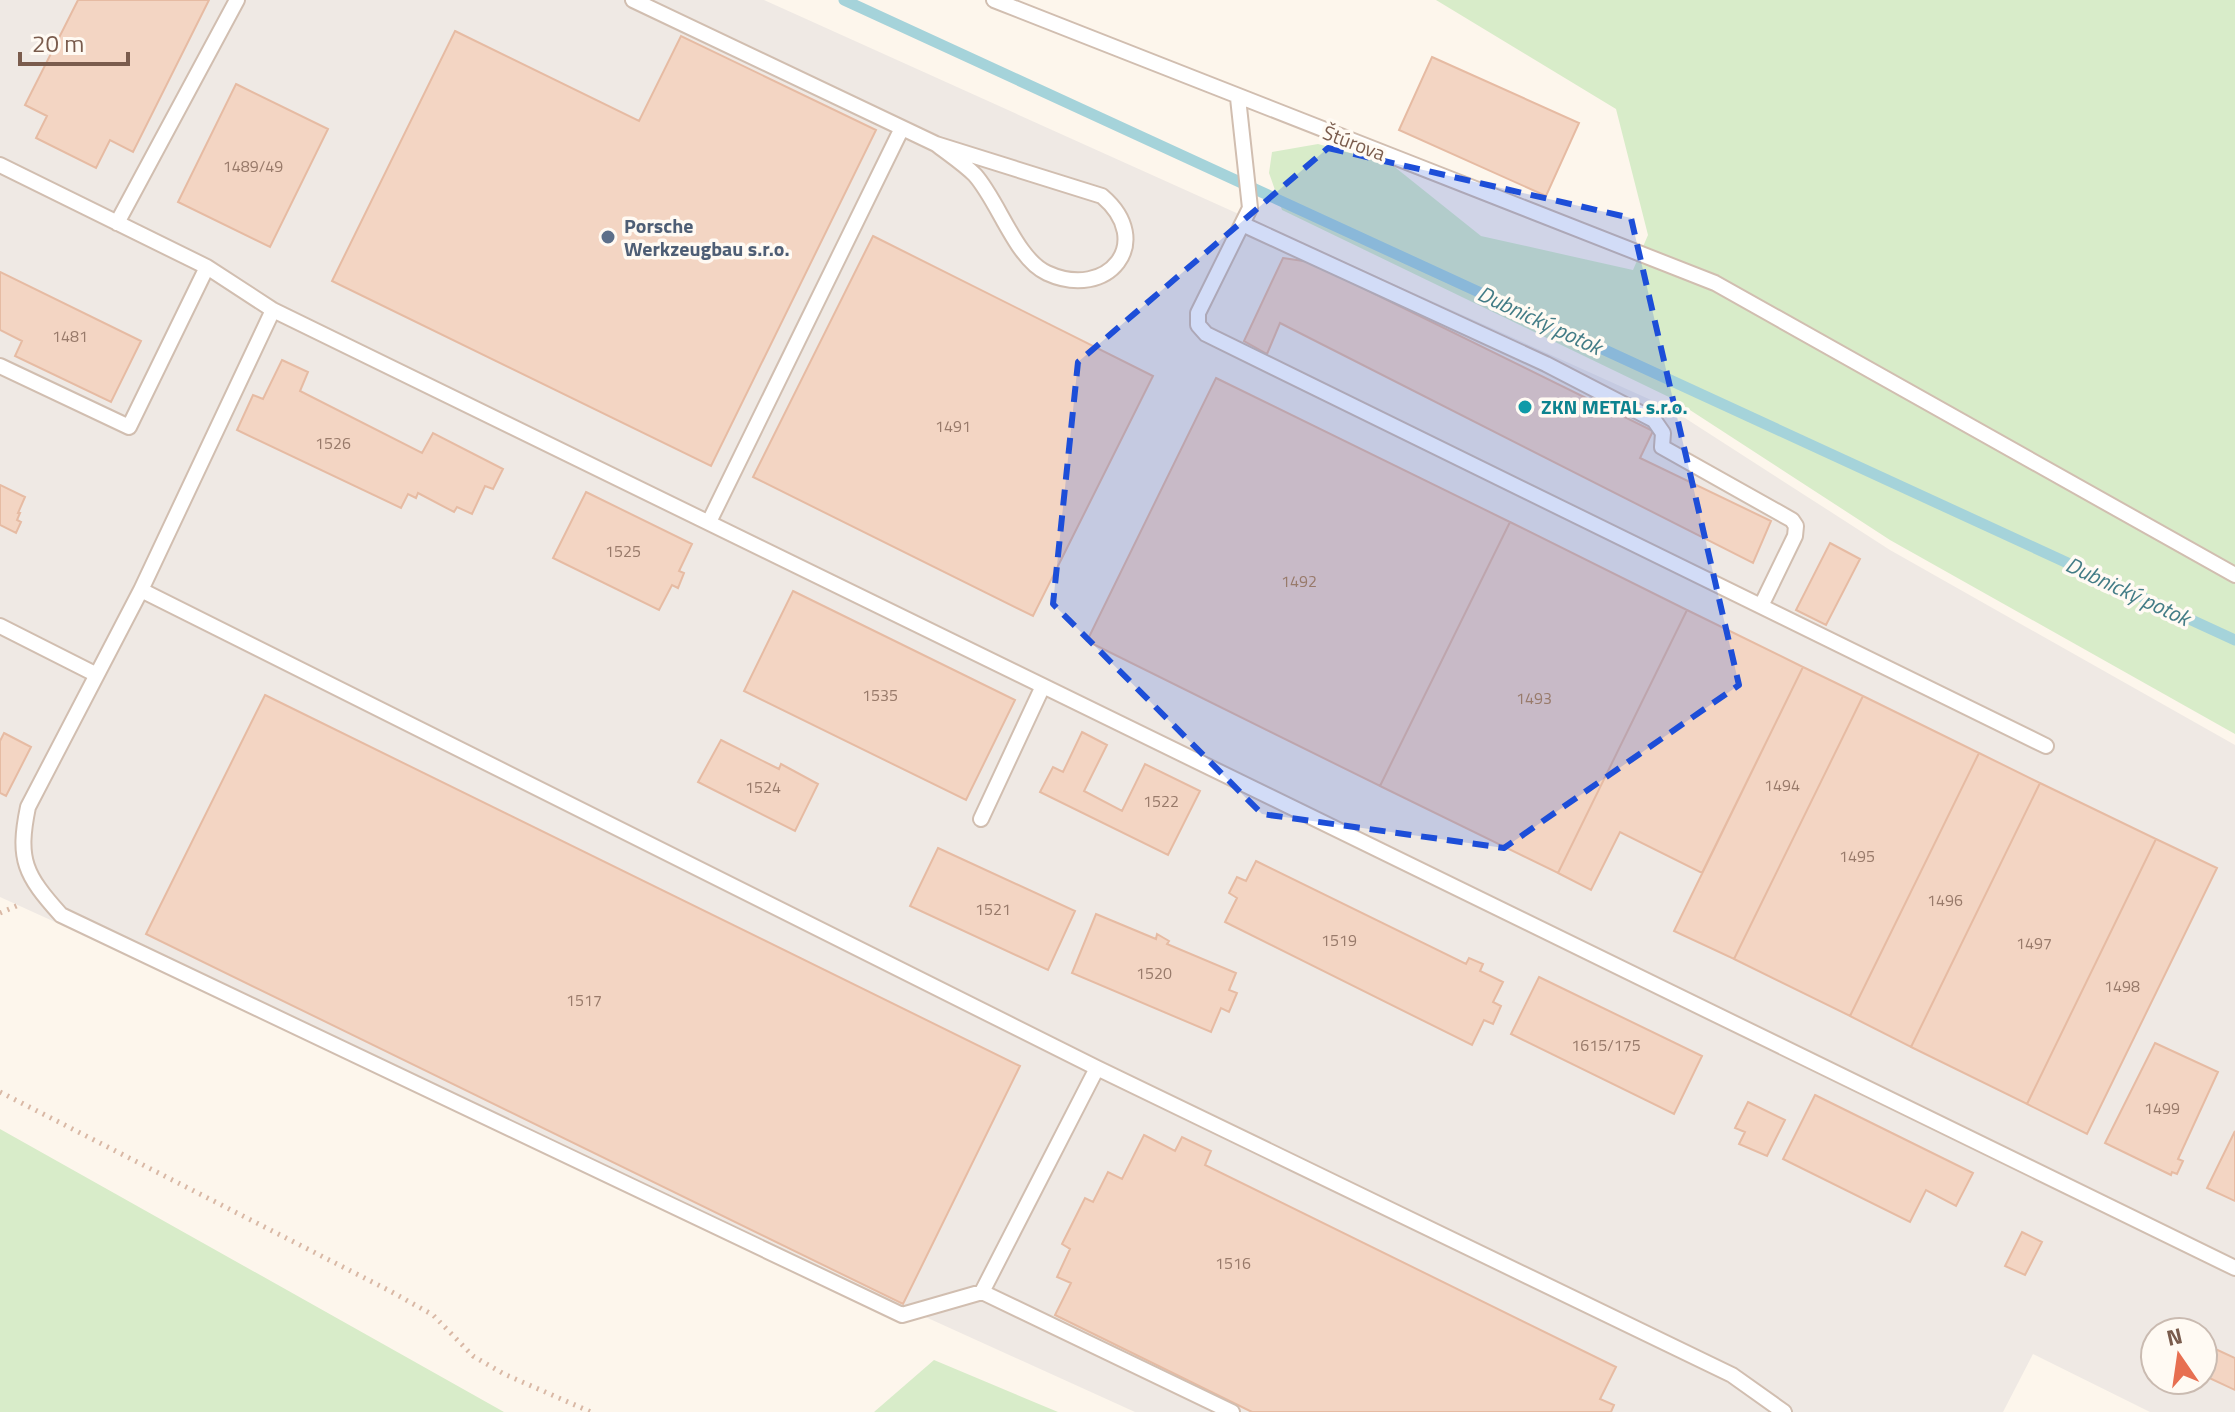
<svg xmlns="http://www.w3.org/2000/svg" width="2235" height="1412" font-family="'Titillium Web',sans-serif">
<style>
.industrial{fill:#efe9e4;fill-rule:evenodd}
.green{fill:#d8ecc9}
.lines{fill:none;stroke-linecap:round;stroke-linejoin:round}
.stream{stroke:#a5d3da;stroke-width:11}
.building{fill:#f3d5c3;stroke:#e6bba3;stroke-width:2}
.service-casing{stroke:#d1beb0;stroke-width:18}
.path{stroke:#d9b8a5;stroke-width:5;stroke-dasharray:2 6;stroke-linecap:butt}
.service{stroke:#fff;stroke-width:14}
.marked{fill:#1d4ed8;fill-opacity:0.2;stroke:#1d4ed8;stroke-width:6;stroke-dasharray:16 10;stroke-linejoin:round}
.service-dot{fill:#5c6f8a;stroke:#fffaf3;stroke-width:3}
.culture-dot{fill:#0f9aa8;stroke:#fffaf3;stroke-width:3}
.labels{text-anchor:middle;stroke-width:7;stroke-linejoin:round;paint-order:stroke}
.number-label{font-size:16px;fill:#987a6a}
.street-label{font-size:20px;fill:#7a5c4d;stroke:#fffaf3}
.service-label{font-size:20px;font-weight:bold;fill:#4e5e75;stroke:#fffaf3;text-anchor:start}
.culture-label{font-size:20px;font-weight:bold;fill:#0d838f;stroke:#fffaf3;text-anchor:start}
.water-label{font-size:22px;font-style:italic;fill:#437c86;stroke:#fffaf3}
</style>
<rect width="100%" height="100%" fill="#fdf6ec"/>
<path class="industrial" d="M 0,0 L 764,0 L 1671,409 L 1890,550 L 2235,745 L 2235,1412 L 2150,1412 L 2033,1354 L 2003,1412 L 1135,1412 L 0,897 ZM 2155,1332 L 2203,1332 L 2203,1380 L 2155,1380 Z"/>
<path class="green" d="M 1436,0 L 2235,0 L 2235,734 L 1890,540 L 1673,399 L 1282,210 L 1269,173 L 1272,152 L 1318,144 L 1391,164 L 1481,236 L 1633,270 L 1648,235 L 1616,109 Z
M 0,1129 L 504,1412 L 0,1412 Z
M 934,1360 L 1058,1412 L 874,1412 Z"/>
<g class="lines">
<path class="stream" d="M 844,0 L 2235,640"/>
</g>
<path class="building" d="M 78,0 L 209,0 L 133,152 L 110,140 L 96,168 L 36,138 L 47,116 L 25,105 Z
M 455,31 L 639,121 L 681,36 L 876,130 L 711,466 L 332,281 Z
M 1432,57 L 1579,123 L 1546,196 L 1399,130 Z
M 236,84 L 328,129 L 270,247 L 178,202 Z
M 873,236 L 1153,376 L 1033,616 L 753,477 Z
M 1283,258 L 1310,262 L 1653,431 L 1640,458 L 1771,521 L 1753,563 L 1280,323 L 1267,354 L 1244,341 Z
M 0,272 L 141,341 L 111,402 L 15,356 L 22,341 L 0,330 Z
M 282,360 L 308,372 L 300,391 L 422,453 L 433,433 L 503,469 L 493,489 L 485,486 L 472,514 L 457,507 L 454,512 L 418,493 L 416,498 L 408,494 L 401,508 L 237,430 L 253,395 L 263,399 Z
M 1216,378 L 1510,522 L 1380,786 L 1087,641 Z
M 0,485 L 25,497 L 18,513 L 20,513 L 17,520 L 21,522 L 16,533 L 0,525 Z
M 586,492 L 692,544 L 679,571 L 684,573 L 678,588 L 672,585 L 659,610 L 553,558 Z
M 1510,522 L 1687,610 L 1558,873 L 1380,786 Z
M 1830,543 L 1860,559 L 1826,625 L 1796,610 Z
M 793,591 L 1015,700 L 966,800 L 744,691 Z
M 1687,610 L 1803,667 L 1702,873 L 1620,832 L 1591,890 L 1558,873 Z
M 1803,667 L 1863,696 L 1734,959 L 1674,931 Z
M 265,695 L 1020,1066 L 903,1304 L 146,934 Z
M 1863,696 L 1979,753 L 1850,1016 L 1734,959 Z
M 1082,732 L 1107,745 L 1084,791 L 1122,811 L 1145,764 L 1200,791 L 1168,855 L 1040,792 L 1053,767 L 1063,772 Z
M 4,733 L 31,747 L 6,796 L 0,793 L 0,741 Z
M 721,740 L 779,769 L 781,764 L 818,784 L 795,831 L 698,782 Z
M 1979,753 L 2040,783 L 1911,1047 L 1850,1016 Z
M 2040,783 L 2156,839 L 2027,1104 L 1911,1047 Z
M 2156,839 L 2217,868 L 2087,1134 L 2027,1104 Z
M 938,848 L 1075,911 L 1048,970 L 910,906 Z
M 1256,861 L 1466,964 L 1469,958 L 1483,964 L 1480,971 L 1503,982 L 1493,1002 L 1501,1006 L 1493,1024 L 1484,1020 L 1472,1045 L 1225,922 L 1237,898 L 1229,893 L 1237,877 L 1246,881 Z
M 1096,914 L 1156,939 L 1157,934 L 1169,941 L 1167,944 L 1236,973 L 1229,990 L 1237,993 L 1229,1012 L 1221,1008 L 1211,1032 L 1072,973 Z
M 1539,977 L 1702,1056 L 1674,1114 L 1511,1034 Z
M 2155,1043 L 2218,1072 L 2178,1159 L 2183,1161 L 2177,1174 L 2172,1172 L 2171,1175 L 2105,1143 Z
M 1815,1095 L 1973,1173 L 1956,1206 L 1926,1190 L 1910,1222 L 1783,1159 Z
M 1748,1102 L 1785,1120 L 1767,1156 L 1739,1144 L 1745,1132 L 1735,1128 Z
M 2235,1131 L 2235,1201 L 2207,1188 Z
M 1144,1135 L 1175,1151 L 1182,1137 L 1211,1151 L 1205,1165 L 1616,1367 L 1600,1399 L 1614,1405 L 1611,1412 L 1252,1412 L 1055,1315 L 1071,1283 L 1057,1277 L 1070,1249 L 1062,1244 L 1085,1198 L 1093,1202 L 1108,1172 L 1122,1179 Z
M 2022,1232 L 2042,1242 L 2025,1275 L 2005,1266 Z
M 2211,1347 L 2235,1358 L 2235,1390 L 2203,1375 L 2203,1364 Z"/>
<g class="lines">
<defs>
<path id="service" d="M 633,0 L 936,144 L 1102,196 C 1156,242 1108,301 1047,273 C 1016,259 999,202 975,175 C 964,164 949,154 936,144
M 994,0 L 1715,283 L 2235,575
M 1238,98 L 1250,208 L 1198,313 L 1198,325 L 1206,334 L 2046,746
M 0,165 L 207,267 L 273,310 L 2235,1268
M 117,223 L 237,0
M 1242,224 L 1546,364 L 1654,420 L 1663,433 L 1662,447 L 1792,520 L 1796,526 L 1795,536 L 1761,606
M 273,310 L 141,590 L 28,807 C 17,860 25,875 61,915 L 902,1315 L 982,1292 L 1232,1412
M 0,366 L 129,427 L 207,267
M 709,522 L 902,128
M 141,590 L 1097,1068 L 1732,1375 L 1784,1412
M 0,626 L 95,674
M 981,819 L 1043,686
M 982,1292 L 1097,1068"/>
</defs>
<use href="#service" class="service-casing"/>
<path class="path" d="M 0,913 L 21,904
M 0,1092 L 390,1291 L 433,1315 L 473,1356 L 504,1374 L 591,1412"/>
<use href="#service" class="service"/>
</g>
<path class="marked" d="M 1328,148 L 1631,218 L 1739,685 L 1504,848 L 1262,814 L 1053,604 L 1078,362 Z"/>
<circle class="service-dot" cx="608" cy="237" r="8"/>
<circle class="culture-dot" cx="1525" cy="407" r="8"/>
<g class="labels">
<g class="number-label">
<text x="253" y="172">1489/49</text>
<text x="70" y="342">1481</text>
<text x="953" y="432">1491</text>
<text x="333" y="449">1526</text>
<text x="623" y="557">1525</text>
<text x="1299" y="587">1492</text>
<text x="880" y="701">1535</text>
<text x="1534" y="704">1493</text>
<text x="1782" y="791">1494</text>
<text x="763" y="793">1524</text>
<text x="1161" y="807">1522</text>
<text x="1857" y="862">1495</text>
<text x="1945" y="906">1496</text>
<text x="993" y="915">1521</text>
<text x="1339" y="946">1519</text>
<text x="2034" y="949">1497</text>
<text x="1154" y="979">1520</text>
<text x="2122" y="992">1498</text>
<text x="584" y="1006">1517</text>
<text x="1606" y="1051">1615/175</text>
<text x="2162" y="1114">1499</text>
<text x="1233" y="1269">1516</text>
</g>
<g class="street-label">
<text transform="translate(1354 143) rotate(21)" y="7">Štúrova</text>
</g>
<g class="service-label">
<text x="624" y="233">Porsche<tspan x="624" dy="23">Werkzeugbau s.r.o.</tspan></text>
</g>
<g class="culture-label">
<text x="1541" y="414">ZKN METAL s.r.o.</text>
</g>
<g class="water-label">
<text transform="translate(1540 320) rotate(25)" y="8">Dubnický potok</text>
<text transform="translate(2128 591) rotate(25)" y="8">Dubnický potok</text>
</g>
</g>
<g transform="translate(2179 1356) rotate(347)"><circle r="38" fill="#fffaf3" stroke="#cabbb1" stroke-width="2"/>
<path d="M0-6L14 30L0 20L-14 30Z" fill="#e76f51"/>
<text y="-12" font-size="22" font-weight="bold" text-anchor="middle" fill="#7a5c4d">N</text>
</g>
<path d="M20 52v12h108v-12" fill="none" stroke="#7a5c4d" stroke-width="4"/>
<text x="32" y="52" font-size="24" fill="#7a5c4d" stroke="#fffaf3" stroke-width="6" paint-order="stroke">20 m</text>
</svg>
